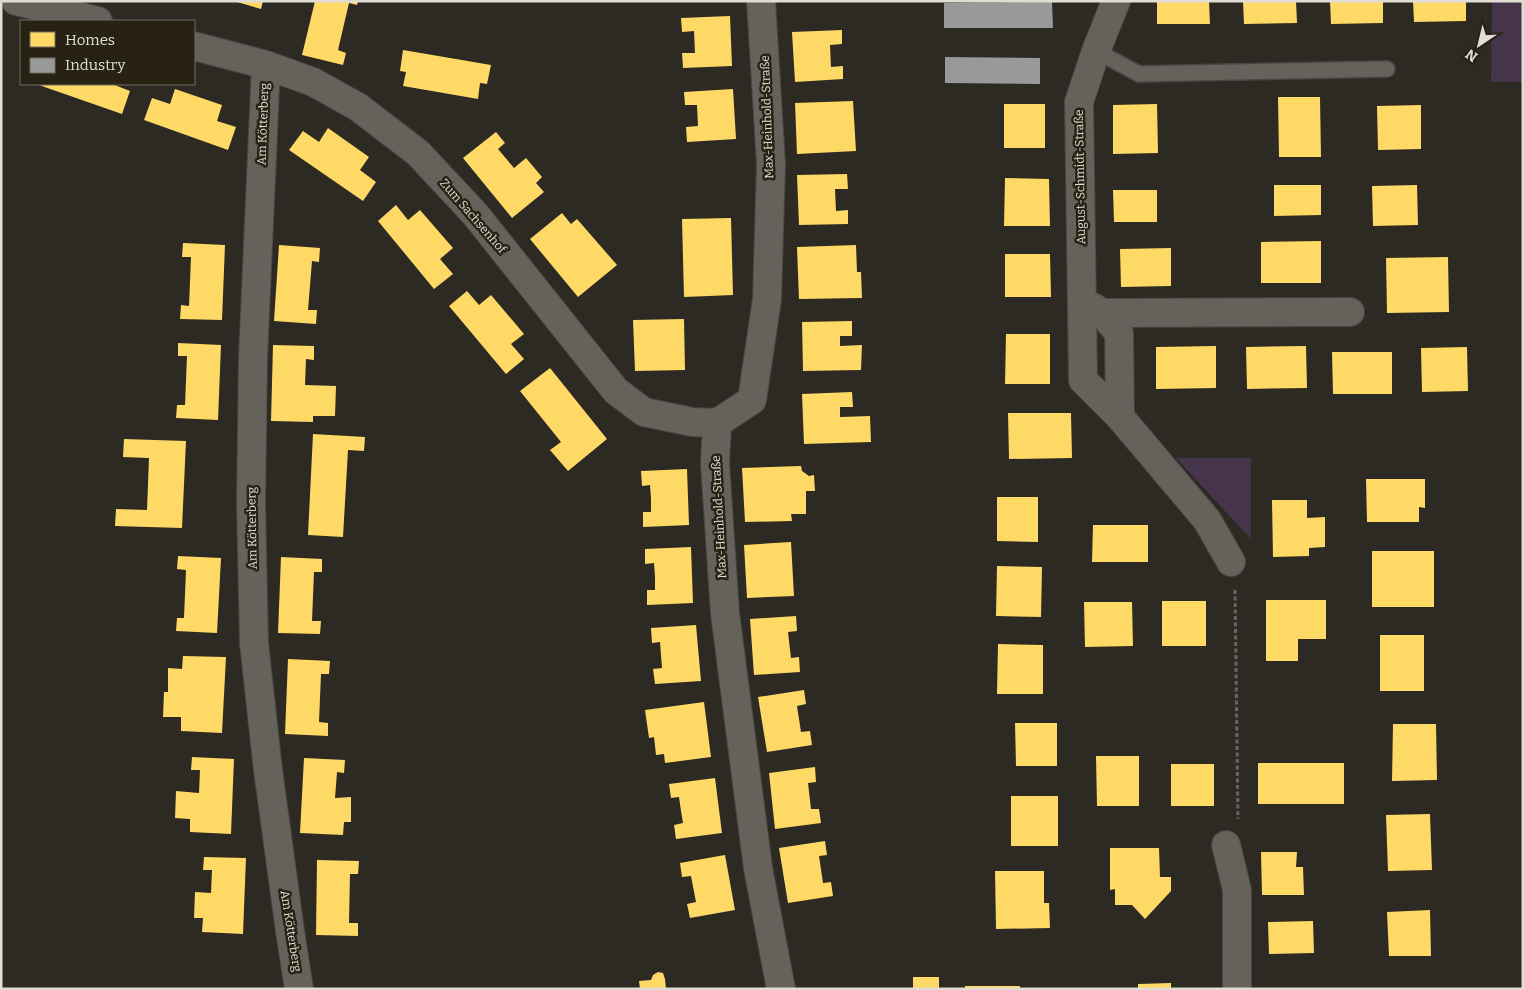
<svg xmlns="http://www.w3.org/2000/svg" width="1524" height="990" font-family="Bitter,serif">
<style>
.green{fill:#46344a}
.homes{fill:#ffd966}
.industry{fill:#999}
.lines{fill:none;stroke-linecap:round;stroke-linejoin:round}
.lane-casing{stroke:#4a4641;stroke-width:18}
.street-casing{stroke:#4a4641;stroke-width:30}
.path{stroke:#66655f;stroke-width:3;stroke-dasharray:4 2.5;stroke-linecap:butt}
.lane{stroke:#65625c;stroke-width:15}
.street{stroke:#65625c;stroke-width:28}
.labels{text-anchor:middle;stroke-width:5;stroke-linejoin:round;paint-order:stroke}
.street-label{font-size:12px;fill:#e1ddd4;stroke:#282214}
</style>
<rect width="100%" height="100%" fill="#2d2a23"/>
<path class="green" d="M 1492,1 L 1523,1 L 1523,82 L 1491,82 Z
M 1176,458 L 1251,458 L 1251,539 Z"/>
<path class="homes" d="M 234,1 L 263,1 L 261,9 Z
M 315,1 L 358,1 L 357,5 L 349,3 L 338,50 L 346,53 L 343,65 L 302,55 Z
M 1157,1 L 1209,1 L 1210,24 L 1157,24 Z
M 1243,1 L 1296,1 L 1297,23 L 1244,24 Z
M 1330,1 L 1383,1 L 1383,23 L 1331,24 Z
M 1413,1 L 1466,1 L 1466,21 L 1414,22 Z
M 730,16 L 732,66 L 683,68 L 682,53 L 695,53 L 694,31 L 682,32 L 681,18 Z
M 842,30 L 842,44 L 830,45 L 831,67 L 843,66 L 843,79 L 795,82 L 792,32 Z
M 403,50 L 491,65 L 487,84 L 480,83 L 478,99 L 403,86 L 406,72 L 400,71 Z
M 36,84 L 112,84 L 130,91 L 122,114 Z
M 175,89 L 222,105 L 217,121 L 236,127 L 228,150 L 144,120 L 152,98 L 170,104 Z
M 733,89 L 736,139 L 687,142 L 686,127 L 698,126 L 697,105 L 685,105 L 684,92 Z
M 1278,97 L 1320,97 L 1321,157 L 1279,157 Z
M 853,101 L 856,151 L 797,154 L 795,103 Z
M 1004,104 L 1045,104 L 1045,148 L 1004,148 Z
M 1157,104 L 1158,153 L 1113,154 L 1113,105 Z
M 1421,105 L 1421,149 L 1378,150 L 1377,106 Z
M 328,128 L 369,157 L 360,170 L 376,182 L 363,201 L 289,150 L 303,131 L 319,142 Z
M 496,132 L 505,143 L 498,149 L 514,168 L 526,158 L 542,177 L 536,183 L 544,192 L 512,218 L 463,158 Z
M 847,174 L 848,189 L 835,189 L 836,211 L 848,210 L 848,224 L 799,225 L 797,175 Z
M 1005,178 L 1049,179 L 1050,226 L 1004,226 Z
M 1274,185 L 1321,185 L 1321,215 L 1274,216 Z
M 1417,185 L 1418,225 L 1373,226 L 1372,186 Z
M 1113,190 L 1157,190 L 1157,222 L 1114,222 Z
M 396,205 L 408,220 L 420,210 L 453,248 L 440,259 L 453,274 L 434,289 L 378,221 Z
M 562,213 L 571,224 L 577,219 L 617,265 L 578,297 L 530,239 Z
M 731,218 L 733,295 L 684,297 L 682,219 Z
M 1321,241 L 1321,283 L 1261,283 L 1261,242 Z
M 183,243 L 225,245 L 222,320 L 180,319 L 181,305 L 189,306 L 191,257 L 182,257 Z
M 279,245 L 320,248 L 319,262 L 312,261 L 308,310 L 317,310 L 316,324 L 274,321 Z
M 856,245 L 857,272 L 861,272 L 862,298 L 799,299 L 797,247 Z
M 1171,248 L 1171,286 L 1121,287 L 1120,249 Z
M 1005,254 L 1050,254 L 1051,297 L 1005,297 Z
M 1448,257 L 1449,312 L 1387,313 L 1386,258 Z
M 467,291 L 479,305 L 491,295 L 524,334 L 511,344 L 524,359 L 506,374 L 449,306 Z
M 684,319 L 685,370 L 635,371 L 633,320 Z
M 852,321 L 852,336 L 840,336 L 840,346 L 862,345 L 861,370 L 803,371 L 802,322 Z
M 1006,334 L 1050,334 L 1050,384 L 1005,384 Z
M 178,343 L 221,345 L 218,420 L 176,418 L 177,405 L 185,405 L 187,356 L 178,356 Z
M 273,345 L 314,346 L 314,360 L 306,359 L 305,385 L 336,386 L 335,416 L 313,416 L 313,422 L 271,421 Z
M 1216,346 L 1216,388 L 1156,389 L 1156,347 Z
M 1306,346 L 1307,388 L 1247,389 L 1246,347 Z
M 1467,347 L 1468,391 L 1422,392 L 1421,348 Z
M 1332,352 L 1392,352 L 1392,394 L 1333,394 Z
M 550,368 L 607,439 L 568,471 L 550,450 L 561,442 L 520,391 Z
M 852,392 L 853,407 L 840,407 L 840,417 L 870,416 L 871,442 L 804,444 L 802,394 Z
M 1008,413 L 1071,413 L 1072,458 L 1009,459 Z
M 313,434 L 365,437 L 364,451 L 348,450 L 343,537 L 308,535 Z
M 124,439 L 186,441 L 182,528 L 115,526 L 116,509 L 147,510 L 149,458 L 123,457 Z
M 801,466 L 802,471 L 809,476 L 814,475 L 815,491 L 806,491 L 806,514 L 791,514 L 792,521 L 745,522 L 742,468 Z
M 687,469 L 689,525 L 643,527 L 643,512 L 651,512 L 651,499 L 650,485 L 642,486 L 641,471 Z
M 1366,479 L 1425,479 L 1425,508 L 1419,507 L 1419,522 L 1367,522 Z
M 997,497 L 1038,497 L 1038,542 L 997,541 Z
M 1272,500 L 1307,500 L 1307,518 L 1325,517 L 1325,547 L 1309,548 L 1309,556 L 1273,557 Z
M 1093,525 L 1148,525 L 1148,562 L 1092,562 Z
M 791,542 L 794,596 L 747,598 L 744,545 Z
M 691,547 L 693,603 L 647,605 L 647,590 L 655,590 L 655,577 L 654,563 L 645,564 L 645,549 Z
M 1372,551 L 1434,551 L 1434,607 L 1372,607 Z
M 178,556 L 221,558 L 217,633 L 176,631 L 177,618 L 184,618 L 186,570 L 177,569 Z
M 281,557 L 322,559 L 322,572 L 314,572 L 312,621 L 321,621 L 320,634 L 278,633 Z
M 997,566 L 1042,567 L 1041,617 L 996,616 Z
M 1266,600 L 1326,600 L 1326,639 L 1298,639 L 1298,661 L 1266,661 Z
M 1162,601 L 1206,601 L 1206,646 L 1162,646 Z
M 1084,602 L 1132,602 L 1133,646 L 1085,647 Z
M 796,616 L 797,631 L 788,632 L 791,658 L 799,657 L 800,672 L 754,675 L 750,619 Z
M 696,625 L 701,681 L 655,684 L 653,669 L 662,668 L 660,642 L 652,643 L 651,628 Z
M 1380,635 L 1424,635 L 1424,691 L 1380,691 Z
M 998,644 L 1043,645 L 1043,694 L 997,694 Z
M 183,656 L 226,657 L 222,733 L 181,731 L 181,717 L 163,717 L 164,692 L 168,692 L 168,668 L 182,669 Z
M 288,659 L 330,661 L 329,674 L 321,674 L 319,722 L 328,723 L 328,736 L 285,734 Z
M 804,690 L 806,704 L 797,706 L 801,732 L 810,731 L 812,745 L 767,752 L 758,697 Z
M 704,702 L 711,757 L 665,763 L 664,754 L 656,755 L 654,737 L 649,738 L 645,710 Z
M 1015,723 L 1057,723 L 1057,766 L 1016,766 Z
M 1393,724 L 1436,724 L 1437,780 L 1392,781 Z
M 1096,756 L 1139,756 L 1139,806 L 1097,806 Z
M 192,757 L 234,759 L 231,834 L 190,832 L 190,819 L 175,818 L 176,791 L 199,793 L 200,770 L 191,770 Z
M 304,758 L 345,760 L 344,773 L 337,772 L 335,798 L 351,797 L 351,822 L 344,822 L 343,835 L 300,833 Z
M 1258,763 L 1344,763 L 1344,804 L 1258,804 Z
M 1171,764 L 1214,764 L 1214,806 L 1171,806 Z
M 815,767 L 816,782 L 808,783 L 811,809 L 819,809 L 821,823 L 775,829 L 769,773 Z
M 715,778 L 722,833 L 676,839 L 674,825 L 683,823 L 681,811 L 679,797 L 671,798 L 669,784 Z
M 1011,796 L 1058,796 L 1058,846 L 1011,846 Z
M 1430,814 L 1432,870 L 1388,871 L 1386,815 Z
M 825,841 L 827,855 L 819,856 L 823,883 L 831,882 L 833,896 L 788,903 L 779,848 Z
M 1110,848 L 1159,848 L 1160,877 L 1171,877 L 1171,891 L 1145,919 L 1132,905 L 1115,905 L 1115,889 L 1110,890 Z
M 1261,852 L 1297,852 L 1296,867 L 1303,867 L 1304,895 L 1262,895 Z
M 725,855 L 735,910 L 690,918 L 687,904 L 696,902 L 691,876 L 682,877 L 680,863 Z
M 204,857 L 246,858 L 243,934 L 202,932 L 203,918 L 194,918 L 195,892 L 211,893 L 212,870 L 203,870 Z
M 317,860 L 359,861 L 358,874 L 350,874 L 349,923 L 358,923 L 358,936 L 316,935 Z
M 995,871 L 1044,871 L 1044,903 L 1049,903 L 1050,928 L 996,929 Z
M 1430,910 L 1431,956 L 1389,956 L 1387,912 Z
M 1313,921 L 1314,953 L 1269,954 L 1268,922 Z
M 658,972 L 663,973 L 665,979 L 666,989 L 640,989 L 639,981 L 651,980 L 653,975 Z
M 913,977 L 939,977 L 939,989 L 913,989 Z
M 1171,983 L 1171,989 L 1138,989 L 1138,984 Z
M 965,986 L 1020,986 L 1020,989 L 965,989 Z"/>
<path class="industry" d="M 1052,2 L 1053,28 L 944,28 L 944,3 Z
M 945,57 L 1040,58 L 1040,84 L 945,83 Z"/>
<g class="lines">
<defs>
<path id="lane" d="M 1096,51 L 1139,74 L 1387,69"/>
<path id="street" d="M 16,1 L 98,21
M 761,1 L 771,164 L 767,299 L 752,400 L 717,423 L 715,464 L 725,613 L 758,868 L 781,989
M 1116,1 L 1096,51 L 1079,102 L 1083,380 L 1120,417 L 1207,520 L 1231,562
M 194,46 L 266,65 L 313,82 L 358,107 L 418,153 L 475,214 L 616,391 L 644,412 L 692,422 L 717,423
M 266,65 L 253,358 L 251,503 L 254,643 L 268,770 L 290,931 L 299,989
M 1093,307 L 1102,313 L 1119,333 L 1120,417
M 1102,313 L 1350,312
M 1226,845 L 1237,890 L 1237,989"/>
</defs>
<use href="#lane" class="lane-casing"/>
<use href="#street" class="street-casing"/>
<path class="path" d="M 1235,590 L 1238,819"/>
<use href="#lane" class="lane"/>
<use href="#street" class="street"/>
</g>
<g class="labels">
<g class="street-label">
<text transform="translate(767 117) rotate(-92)" y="4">Max-Heinhold-Straße</text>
<text transform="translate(263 124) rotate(-88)" y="4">Am Kötterberg</text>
<text transform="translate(1080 177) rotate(-91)" y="4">August-Schmidt-Straße</text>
<text transform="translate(473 216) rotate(49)" y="4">Zum Sachsenhof</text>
<text transform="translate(719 517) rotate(-93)" y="4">Max-Heinhold-Straße</text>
<text transform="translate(252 528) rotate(-91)" y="4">Am Kötterberg</text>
<text transform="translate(291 931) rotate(81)" y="4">Am Kötterberg</text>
</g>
</g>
<rect width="1524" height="990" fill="none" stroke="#e1ddd4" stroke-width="5"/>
<rect x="20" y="20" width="175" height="65" fill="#282214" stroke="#726d61"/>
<rect x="30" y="32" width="25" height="15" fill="#ffd966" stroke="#726d61"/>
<text x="65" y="45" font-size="15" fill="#e1ddd4">Homes</text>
<rect x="30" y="58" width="25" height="15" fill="#999999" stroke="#726d61"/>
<text x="65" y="70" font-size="15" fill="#e1ddd4">Industry</text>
<g transform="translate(1479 45) rotate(215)" stroke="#282214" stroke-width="4" paint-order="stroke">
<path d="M0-4L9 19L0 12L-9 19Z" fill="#e1ddd4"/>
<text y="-8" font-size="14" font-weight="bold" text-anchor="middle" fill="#e1ddd4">N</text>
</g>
</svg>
